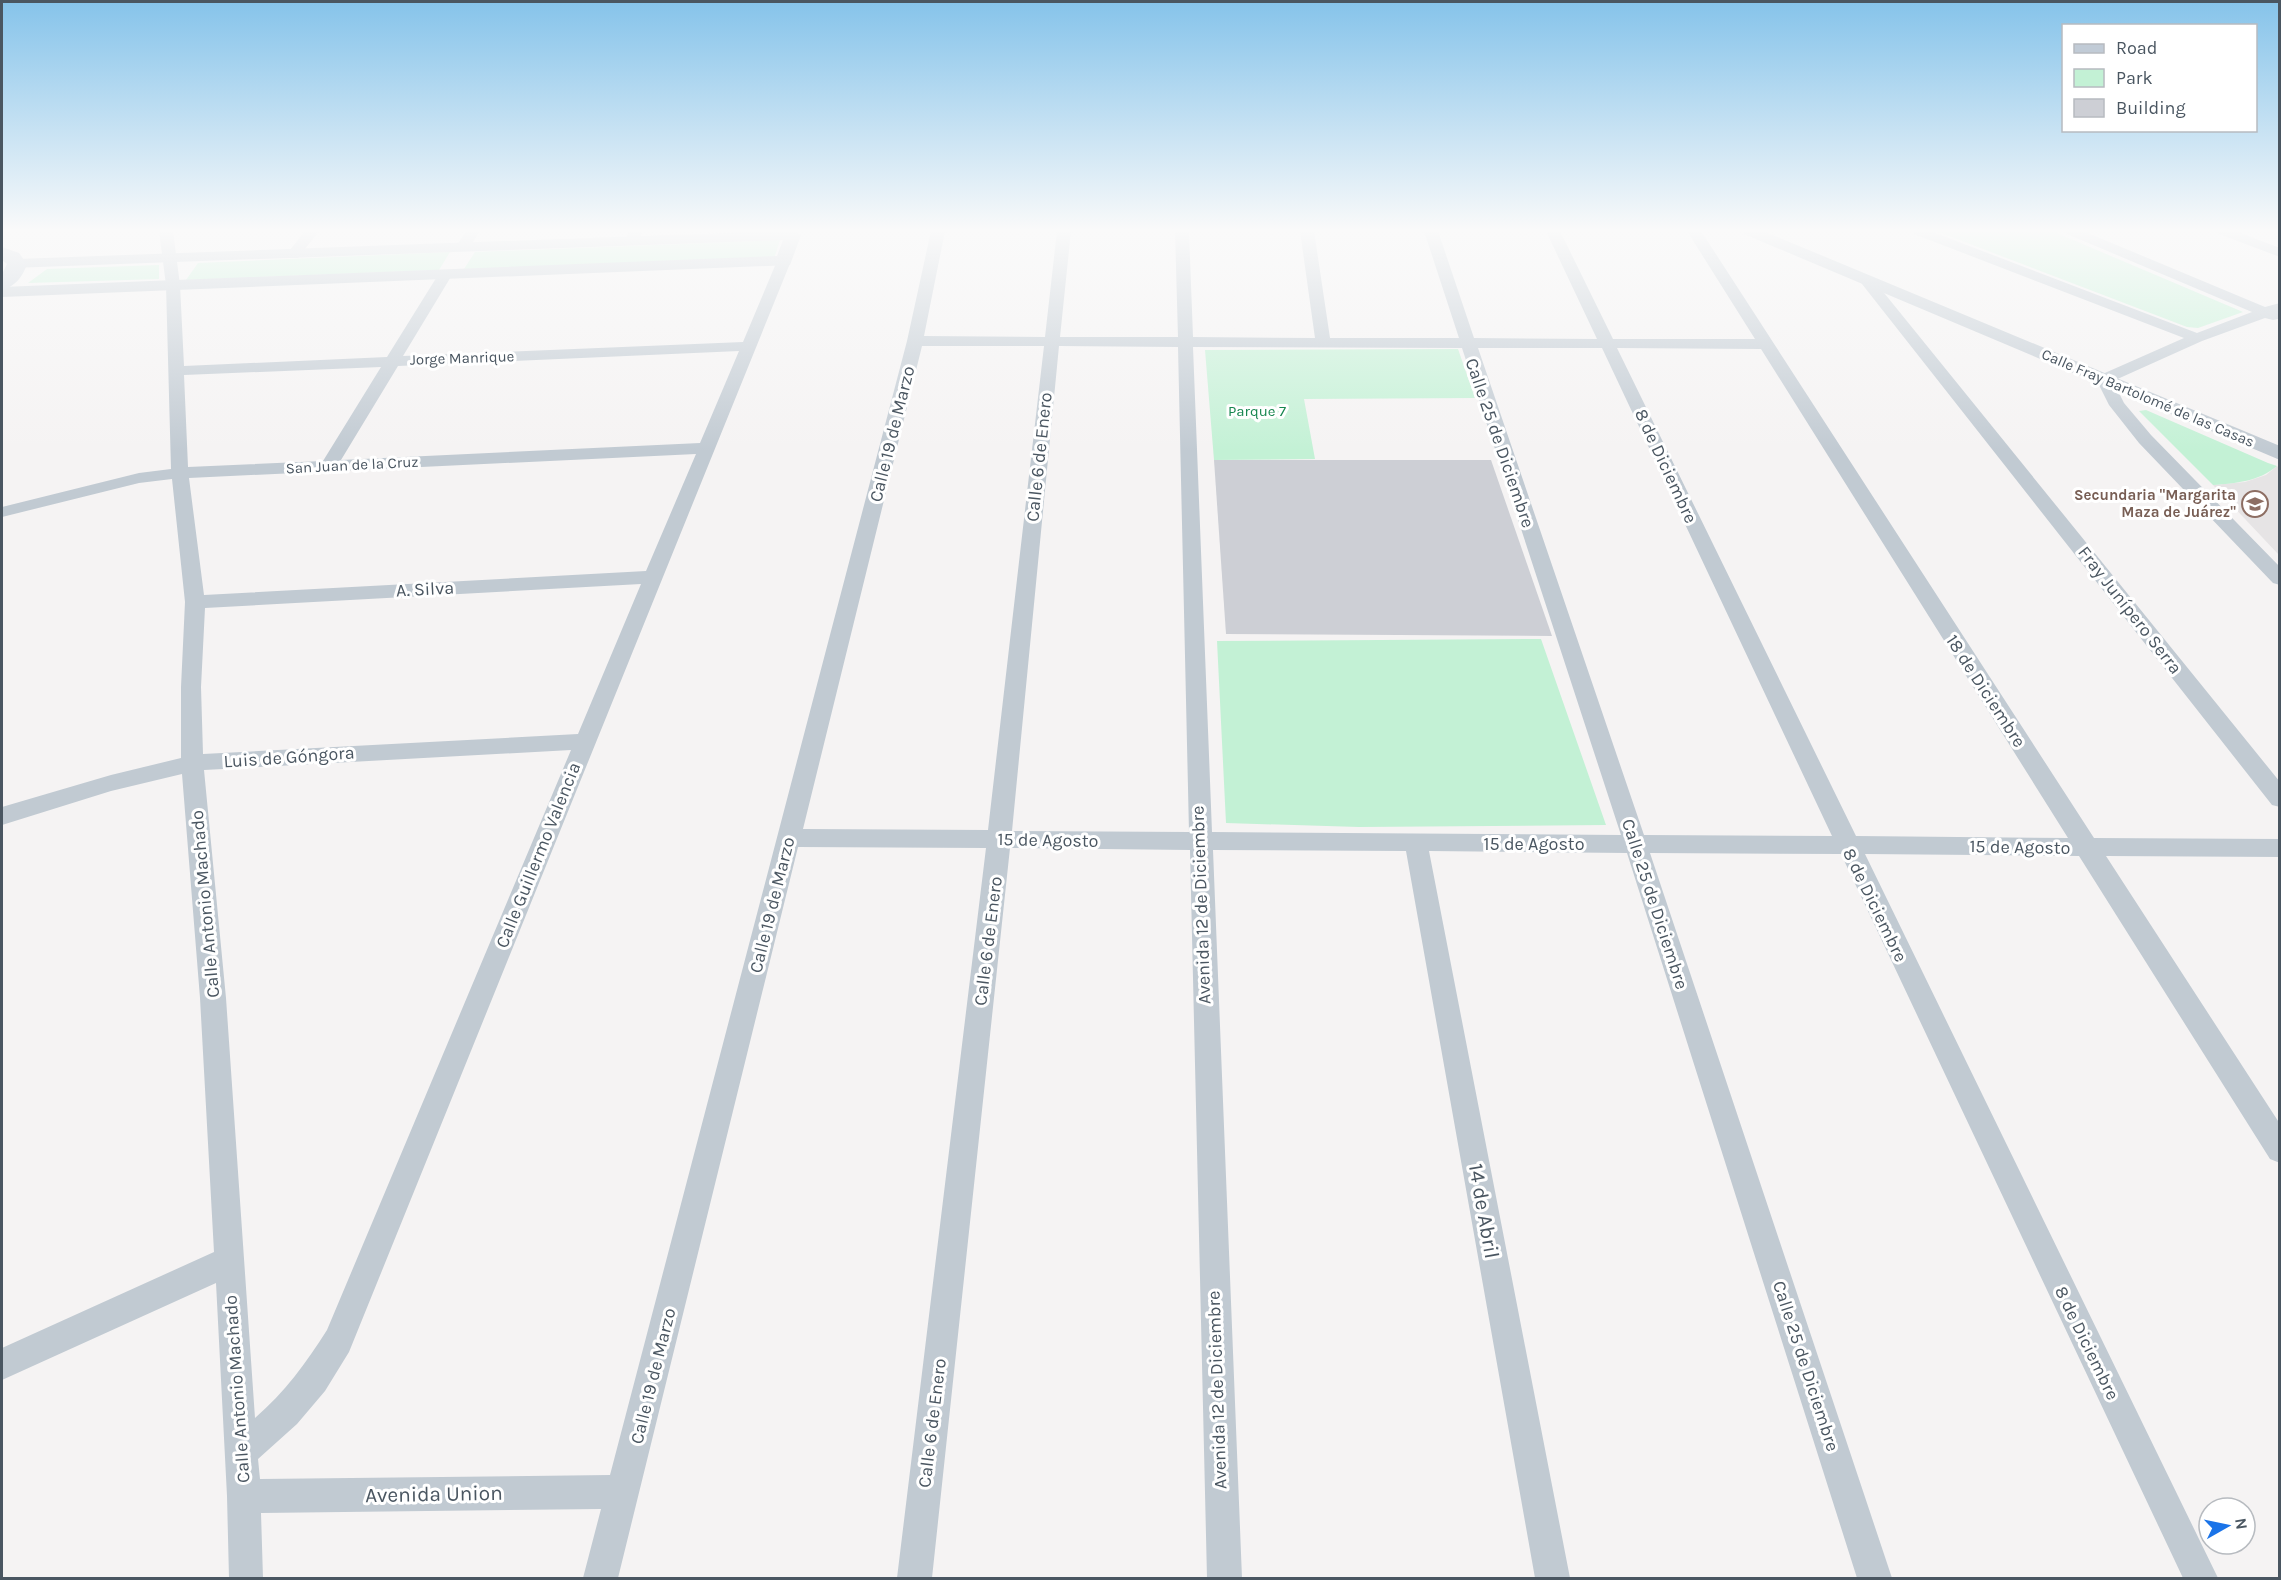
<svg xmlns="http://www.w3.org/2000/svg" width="2281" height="1580" font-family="Karla,sans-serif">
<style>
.education{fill:#e6e4e5}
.green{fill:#c3f1d5}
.building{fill:#cdcfd5}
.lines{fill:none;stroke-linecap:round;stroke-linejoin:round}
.minor{fill:#c1cad2;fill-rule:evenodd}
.tertiary{fill:#c1cad2;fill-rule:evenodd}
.secondary{fill:#c1cbd6;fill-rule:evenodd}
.labels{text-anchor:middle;stroke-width:6;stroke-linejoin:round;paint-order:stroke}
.far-street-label{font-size:15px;fill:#4a5661;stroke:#fff}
.far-park-label{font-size:15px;fill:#17864f;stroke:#fff}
.far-education-label{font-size:15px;font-weight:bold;fill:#785e54;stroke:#fff;text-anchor:end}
.street-label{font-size:18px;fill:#4a5661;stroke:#fff}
.near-street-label{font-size:21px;fill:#4a5661;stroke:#fff}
</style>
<rect width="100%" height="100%" fill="#f5f3f3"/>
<path class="education" d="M 2277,466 L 2279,468 L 2279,555 L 2213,485 L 2245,482 L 2266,475 Z"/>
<path class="green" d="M 1936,231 L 2052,231 L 2243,312 L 2198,328 L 2187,327 Z
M 780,240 L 774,259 L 464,269 L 475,252 Z
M 450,252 L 439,270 L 186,280 L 198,263 Z
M 159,265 L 159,279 L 28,283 L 47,269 Z
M 1458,349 L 1475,398 L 1304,399 L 1315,459 L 1214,460 L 1205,350 Z
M 2146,410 L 2268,463 L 2277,466 C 2258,482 2236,483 2213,485 L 2139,411 Z
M 1541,639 L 1606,825 L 1359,827 L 1226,823 L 1217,641 Z"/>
<path class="building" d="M 1214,460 L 1491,460 L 1552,636 L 1226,634 Z"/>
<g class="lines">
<path class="minor" d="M 159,231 L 173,231 L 180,285 L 184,366 L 387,357 L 438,275 L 445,271 L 452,275 L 403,356 L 743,342 L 777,261 L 784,257 L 791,261 L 349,1352 L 325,1391 L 297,1424 L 258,1459 L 260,1479 L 610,1475 L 907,341 L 931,231 L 945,231 L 924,336 L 1045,337 L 1057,231 L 1071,231 L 1060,337 L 1178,337 L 1175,231 L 1189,231 L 1193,337 L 1315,338 L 1300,231 L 1314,231 L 1330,338 L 1459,338 L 1424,231 L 1438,231 L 1474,338 L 1597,339 L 1546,231 L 1560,231 L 1613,339 L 1755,339 L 1687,231 L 1701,231 L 2094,838 L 2280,839 L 2280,857 L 2106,856 L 2280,1124 L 2280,1163 L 2270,1159 L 2079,856 L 1865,854 L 2218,1578 L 2183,1578 L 1841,854 L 1650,853 L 1892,1578 L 1857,1578 L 1627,853 L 1429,851 L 1570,1578 L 1535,1578 L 1406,851 L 1213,850 L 1242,1578 L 1207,1578 L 1190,850 L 1010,848 L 932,1578 L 897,1578 L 986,848 L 798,847 L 618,1578 L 583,1578 L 601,1509 L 261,1513 L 263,1578 L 229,1578 L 227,1496 L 216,1283 L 2,1380 L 2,1348 L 214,1252 L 200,998 L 182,774 L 111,791 L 2,825 L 2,807 L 111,775 L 181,758 L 181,687 L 185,602 L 172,479 L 139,483 L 2,517 L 2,507 L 139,473 L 171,469 L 166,285 ZM 922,346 L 1044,346 L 988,830 L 803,829 ZM 1059,346 L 1178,347 L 1189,832 L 1012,831 ZM 1193,347 L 1462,348 L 1621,835 L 1212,832 ZM 1478,348 L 1602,348 L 1832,836 L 1644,835 ZM 1617,348 L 1761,349 L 2068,838 L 1856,836 ZM 739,351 L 700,443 L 341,460 L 398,366 ZM 381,367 L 323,461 L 188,467 L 184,375 ZM 696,454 L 646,571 L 204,595 L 189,478 ZM 641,584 L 578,734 L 203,754 L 201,687 L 205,608 ZM 571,750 L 327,1330 C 306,1363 285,1392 255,1418 L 226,998 L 204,770 Z
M 305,231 L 319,231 L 298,258 L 288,258 L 286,255 Z
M 466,231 L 480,231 L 468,250 L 458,250 L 456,247 Z
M 629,231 L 643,231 L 637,243 L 632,244 L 625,240 Z
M 1912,231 L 1930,231 L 2197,333 L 2252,312 L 2067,234 L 2065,231 L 2083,231 L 2265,307 L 2280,303 L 2278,319 L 2273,320 L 2265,318 L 2202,341 L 2113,381 L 2124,403 L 2151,435 L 2280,567 L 2280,585 L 2273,583 L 2139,443 L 2109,405 L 2096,379 L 2098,376 L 2184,338 L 1914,234 Z
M 2217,231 L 2235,231 L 2280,248 L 2280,257 L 2219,234 Z
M 1867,277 L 1872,278 L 2280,782 L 2280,807 L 2272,805 L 1862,284 L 1860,281 L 1862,278 Z"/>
<path class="tertiary" d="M 778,231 L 795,231 L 801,235 L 790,265 L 2,297 L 2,287 L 777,256 L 783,240 L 11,268 L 9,264 L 11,260 L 17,259 Z
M 1742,231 L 1763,231 L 2280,446 L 2280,460 L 1744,234 Z"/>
<path class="secondary" d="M 2,247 L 19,253 L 27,264 C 23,276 15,287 2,290 L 2,274 L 7,264 L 2,260 Z"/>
</g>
<linearGradient id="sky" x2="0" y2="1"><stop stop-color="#85c3ea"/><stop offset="0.51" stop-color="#fafafa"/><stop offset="1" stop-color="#fafafa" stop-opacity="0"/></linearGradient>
<rect width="2281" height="452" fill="url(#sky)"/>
<defs>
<symbol id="school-ring" viewBox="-11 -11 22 22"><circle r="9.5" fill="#fff" stroke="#8d6e63" stroke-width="1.5"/><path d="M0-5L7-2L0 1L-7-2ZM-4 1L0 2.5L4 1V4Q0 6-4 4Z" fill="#8d6e63"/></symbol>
</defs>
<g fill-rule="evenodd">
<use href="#school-ring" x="2240" y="489" width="30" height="30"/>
</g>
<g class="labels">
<g class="far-street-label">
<text transform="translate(462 358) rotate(-2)" y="5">Jorge Manrique</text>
<text transform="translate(2148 398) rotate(23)" y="5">Calle Fray Bartolomé de las Casas</text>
<text transform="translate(352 465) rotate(-3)" y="5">San Juan de la Cruz</text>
</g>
<g class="far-park-label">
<text x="1257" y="416">Parque 7</text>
</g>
<g class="far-education-label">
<text x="2236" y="500">Secundaria "Margarita<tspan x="2236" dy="17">Maza de Juárez"</tspan></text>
</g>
<g class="street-label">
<text transform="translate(892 434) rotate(-76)" y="6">Calle 19 de Marzo</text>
<text transform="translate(1500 443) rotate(71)" y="6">Calle 25 de Diciembre</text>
<text transform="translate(1039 457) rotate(-84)" y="6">Calle 6 de Enero</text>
<text transform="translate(1666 466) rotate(65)" y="6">8 de Diciembre</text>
<text transform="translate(425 589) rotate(-3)" y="6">A. Silva</text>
<text transform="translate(2130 610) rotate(52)" y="6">Fray Junípero Serra</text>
<text transform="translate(1986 691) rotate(57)" y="6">18 de Diciembre</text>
<text transform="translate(289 757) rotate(-4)" y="6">Luis de Góngora</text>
<text transform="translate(1048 840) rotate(1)" y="6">15 de Agosto</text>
<text x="1534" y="850">15 de Agosto</text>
<text transform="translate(2020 847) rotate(1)" y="6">15 de Agosto</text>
<text transform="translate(538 855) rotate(-68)" y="6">Calle Guillermo Valencia</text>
<text transform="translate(205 904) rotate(-95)" y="6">Calle Antonio Machado</text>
<text transform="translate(1655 904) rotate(72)" y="6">Calle 25 de Diciembre</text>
<text transform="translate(772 905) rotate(-76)" y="6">Calle 19 de Marzo</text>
<text transform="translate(1201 905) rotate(-92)" y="6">Avenida 12 de Diciembre</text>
<text transform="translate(1875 905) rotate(64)" y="6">8 de Diciembre</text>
<text transform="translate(988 941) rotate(-83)" y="6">Calle 6 de Enero</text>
<text transform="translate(2087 1343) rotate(64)" y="6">8 de Diciembre</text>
<text transform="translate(1806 1366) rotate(72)" y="6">Calle 25 de Diciembre</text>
<text transform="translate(653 1376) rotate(-76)" y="6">Calle 19 de Marzo</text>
<text transform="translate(237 1389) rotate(-94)" y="6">Calle Antonio Machado</text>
<text transform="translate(1217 1390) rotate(-92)" y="6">Avenida 12 de Diciembre</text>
<text transform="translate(932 1423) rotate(-83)" y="6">Calle 6 de Enero</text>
</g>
<g class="near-street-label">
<text transform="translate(1484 1211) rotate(80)" y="7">14 de Abril</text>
<text transform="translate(434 1494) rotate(-1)" y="7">Avenida Union</text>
</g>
</g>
<rect width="2281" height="1580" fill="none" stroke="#4a5661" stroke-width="6"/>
<rect x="2062" y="24" width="195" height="108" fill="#ffffff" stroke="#b7bbc0" stroke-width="1.5"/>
<rect x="2074" y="44" width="30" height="9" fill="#c1cbd6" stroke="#b7bbc0" stroke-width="1.5"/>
<text x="2116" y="54" font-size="18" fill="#4a5661">Road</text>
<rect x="2074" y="69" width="30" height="18" fill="#c3f1d5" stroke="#b7bbc0" stroke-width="1.5"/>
<text x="2116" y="84" font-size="18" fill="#4a5661">Park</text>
<rect x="2074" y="99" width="30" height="18" fill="#cdcfd5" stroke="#b7bbc0" stroke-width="1.5"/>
<text x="2116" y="114" font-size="18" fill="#4a5661">Building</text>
<g transform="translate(2227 1526) rotate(81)"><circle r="28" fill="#ffffff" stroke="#b7bbc0" stroke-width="1.5"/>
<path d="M0-4.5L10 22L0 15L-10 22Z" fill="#1a73e8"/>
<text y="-9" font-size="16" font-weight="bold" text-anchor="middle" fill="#4a5661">N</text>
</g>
</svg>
